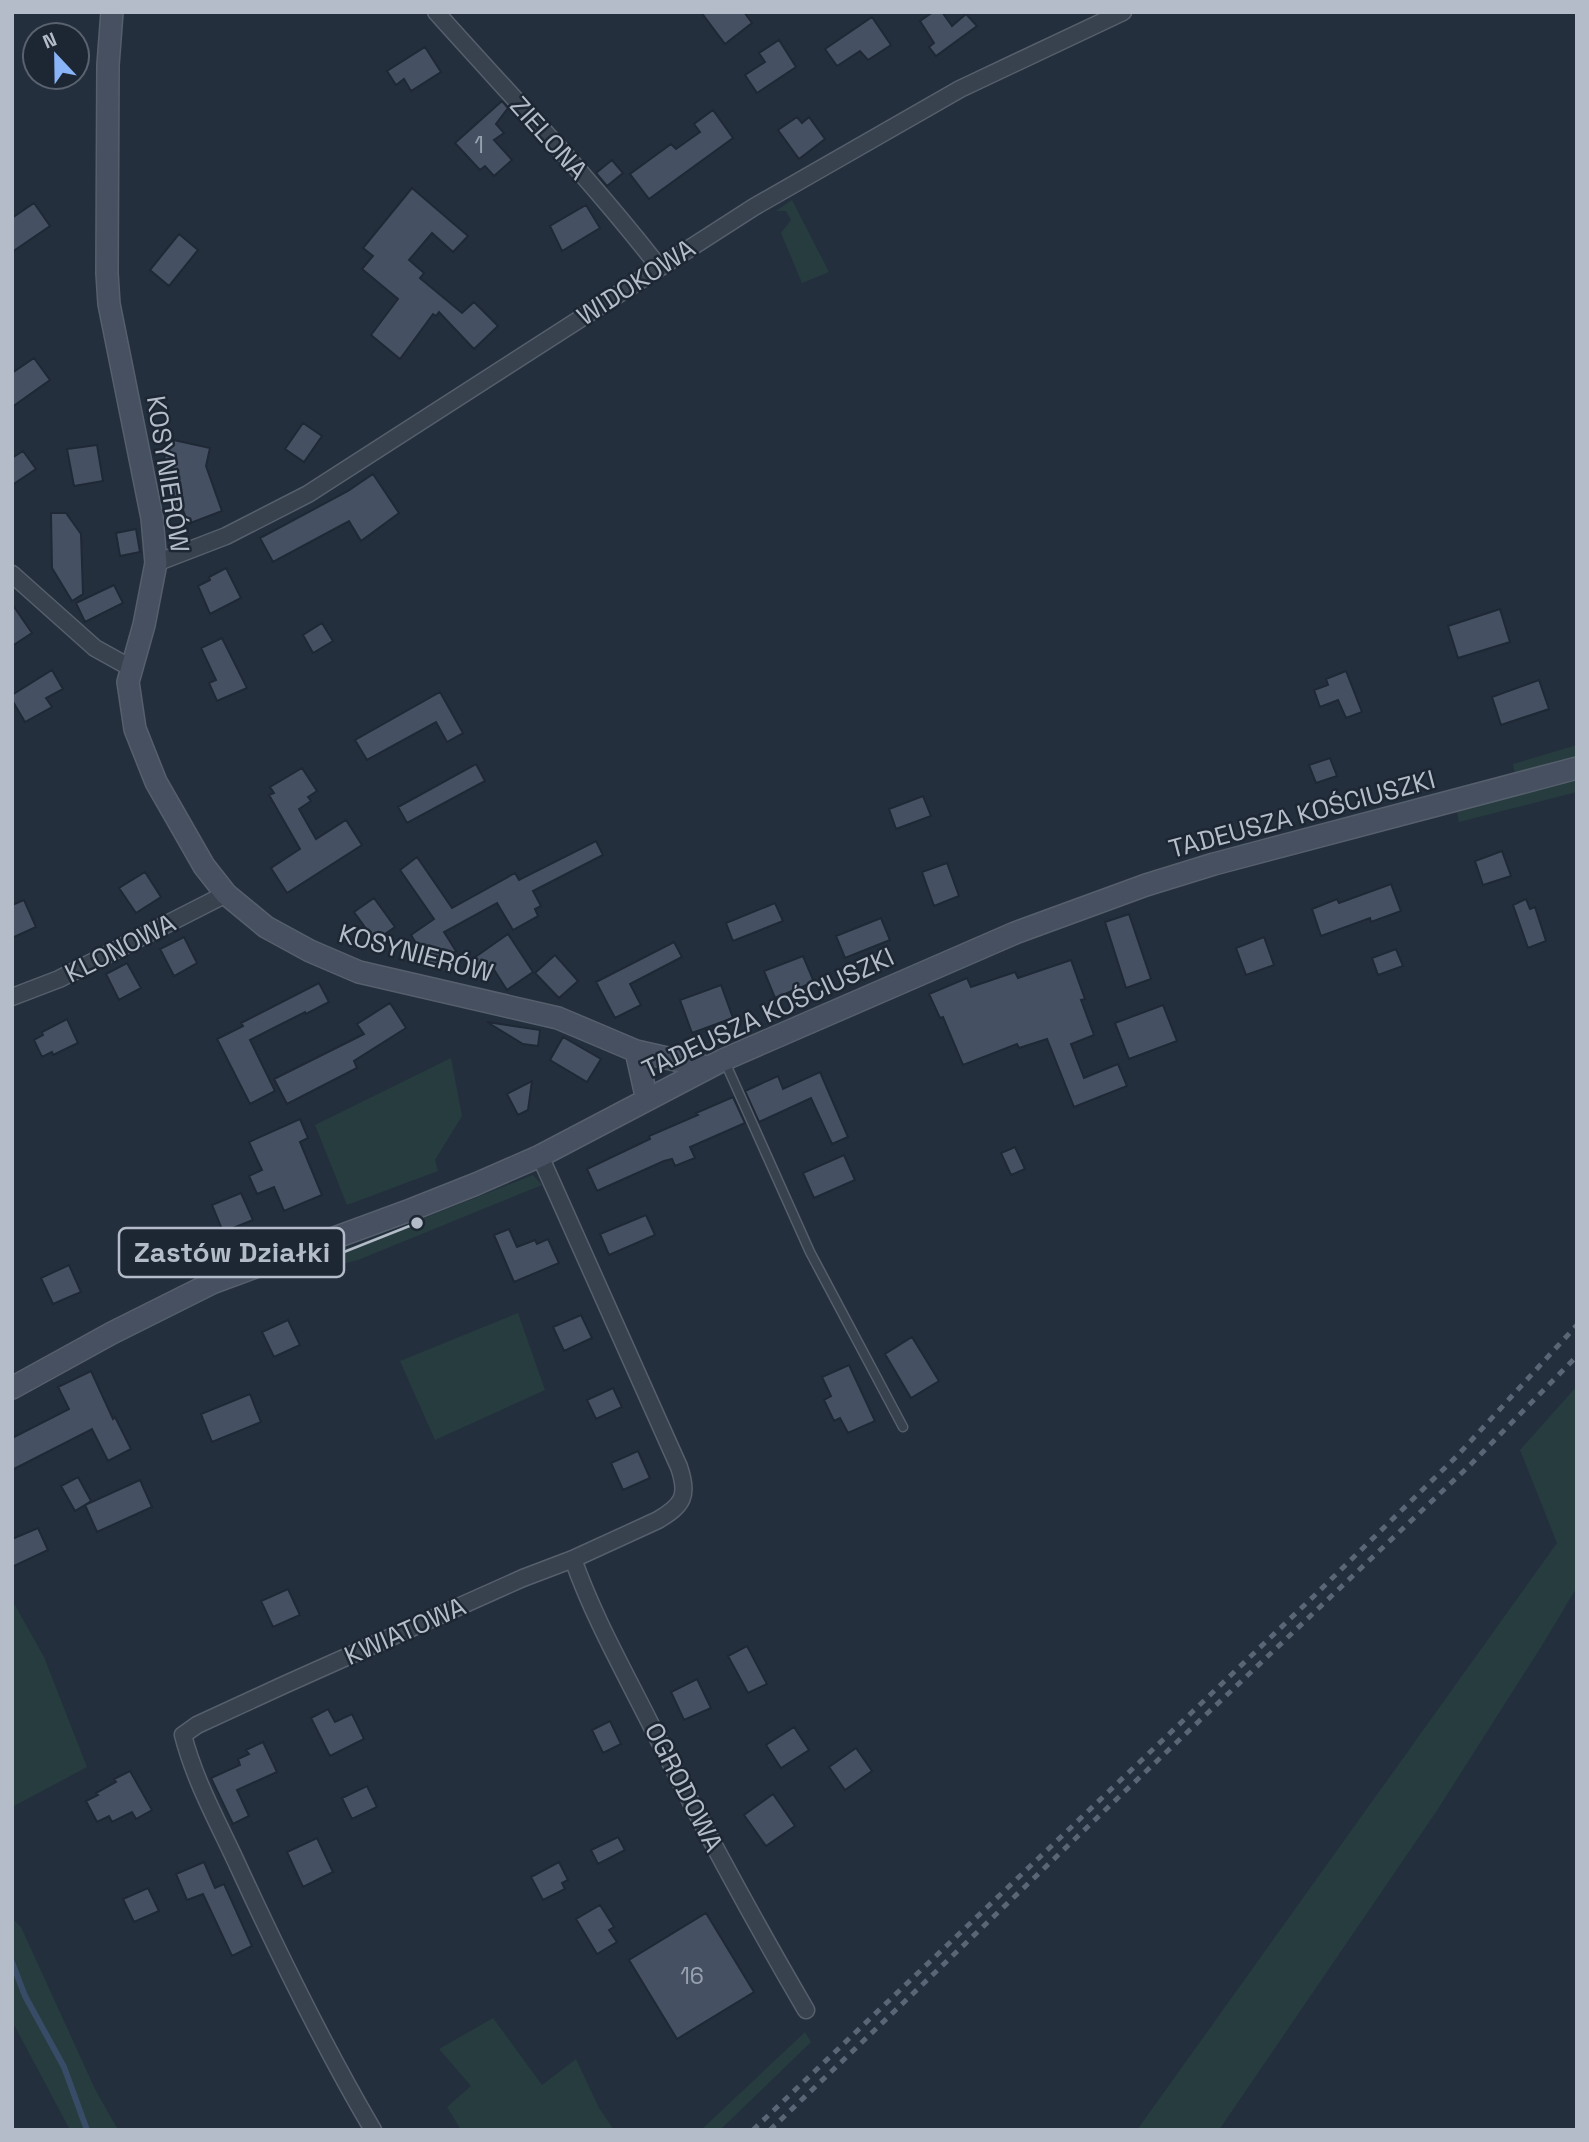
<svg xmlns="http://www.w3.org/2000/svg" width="1589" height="2142" font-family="'Space Grotesk',sans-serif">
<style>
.green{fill:#263c3f}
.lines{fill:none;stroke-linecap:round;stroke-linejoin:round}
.stream{stroke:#394c67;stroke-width:6}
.building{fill:#455162;stroke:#1f2835;stroke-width:2}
.lane-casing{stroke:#565f6c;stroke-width:11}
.street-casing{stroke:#565f6c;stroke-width:19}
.secondary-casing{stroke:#565f6c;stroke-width:24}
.lane{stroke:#38414e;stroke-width:8}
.street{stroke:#38414e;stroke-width:16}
.secondary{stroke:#465061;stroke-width:21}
.rail{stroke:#5a6575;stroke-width:5;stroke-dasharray:7 7;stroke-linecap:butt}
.labels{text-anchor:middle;stroke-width:5;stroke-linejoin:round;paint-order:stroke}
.number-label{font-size:23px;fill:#98a1af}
.street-label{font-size:26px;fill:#b4bcc9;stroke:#1d2633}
.leader{fill:none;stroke:#b4bcc9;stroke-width:2.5}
.callout-dot{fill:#b4bcc9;stroke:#1d2633;stroke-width:2.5}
.callout{fill:#1d2633;stroke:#b4bcc9;stroke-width:2.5}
.callout-label{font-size:28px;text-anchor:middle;font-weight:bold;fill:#b4bcc9}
</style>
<rect width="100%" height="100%" fill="#242f3e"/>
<path class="green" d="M 792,200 L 829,272 L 802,283 L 781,233 L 791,220 L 786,211 L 776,211 Z
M 1577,745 L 1577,760 L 1515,775 L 1513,764 Z
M 1577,779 L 1577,792 L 1459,822 L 1457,812 Z
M 451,1058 L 462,1116 L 435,1160 L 438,1171 L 347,1205 L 315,1125 Z
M 533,1175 L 542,1185 L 358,1260 L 290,1277 L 287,1269 L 359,1244 Z
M 518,1313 L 545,1390 L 435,1440 L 400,1361 Z
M 1577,1386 L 1577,1587 L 1541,1647 L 1436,1812 L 1219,2130 L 1137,2130 L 1557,1543 L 1520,1450 Z
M 12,1600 L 44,1657 L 87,1767 L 12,1807 Z
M 12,1918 L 21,1927 L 95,2089 L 118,2130 L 70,2130 L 12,2021 Z
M 493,2018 L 542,2085 L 576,2059 L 599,2108 L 614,2130 L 461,2130 L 447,2107 L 471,2086 L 439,2049 Z
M 805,2032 L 811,2042 L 720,2130 L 701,2130 Z"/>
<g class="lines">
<path class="stream" d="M 12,1962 L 25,1996 L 64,2067 L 87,2130"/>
</g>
<path class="building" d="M 701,12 L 744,12 L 752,23 L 725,44 Z
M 933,12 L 942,12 L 952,26 L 966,14 L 977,26 L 936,56 L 929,47 L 934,43 L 920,21 Z
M 872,17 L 891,45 L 868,60 L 860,51 L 837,66 L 825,49 Z
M 779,40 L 796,67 L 757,93 L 745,75 L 765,62 L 759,53 Z
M 425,47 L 441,72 L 411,91 L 404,79 L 396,85 L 387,71 Z
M 502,101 L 508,108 L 496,124 L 504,133 L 494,140 L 512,160 L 494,176 L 485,166 L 480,170 L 455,143 Z
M 713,110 L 733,138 L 649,199 L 630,174 L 671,144 L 676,149 L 700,132 L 694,124 Z
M 797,117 L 802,123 L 809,117 L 825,139 L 799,159 L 778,130 Z
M 612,160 L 623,173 L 607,186 L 596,173 Z
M 412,188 L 468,236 L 453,252 L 432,233 L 409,260 L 424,273 L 420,278 L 462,313 L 474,302 L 498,326 L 474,349 L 439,312 L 436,316 L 433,314 L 400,359 L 371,335 L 398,299 L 362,269 L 373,256 L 363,248 Z
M 34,203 L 50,226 L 12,252 L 12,218 Z
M 586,205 L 600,228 L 562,251 L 550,226 Z
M 179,234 L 198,250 L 169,286 L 150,270 Z
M 34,358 L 50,380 L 12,407 L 12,373 Z
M 303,423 L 322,436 L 304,462 L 285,449 Z
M 169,439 L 210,448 L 206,466 L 222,511 L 188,524 L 183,510 L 178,512 L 166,481 L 161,482 L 158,464 L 163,464 Z
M 97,445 L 103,481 L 74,486 L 67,449 Z
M 23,451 L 36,469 L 12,485 L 12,458 Z
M 373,474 L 399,513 L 361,541 L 349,521 L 273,562 L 260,538 L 348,491 Z
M 51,513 L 66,513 L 81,534 L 83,594 L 72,601 L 52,568 Z
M 136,529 L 140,552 L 120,556 L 116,533 Z
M 226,568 L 241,598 L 210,614 L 198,586 L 210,580 L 209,577 Z
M 114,585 L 123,603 L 85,622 L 76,603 Z
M 12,604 L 32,633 L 12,646 Z
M 1500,609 L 1510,642 L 1458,658 L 1448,626 Z
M 322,623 L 333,641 L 313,653 L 303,635 Z
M 222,638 L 247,688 L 217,701 L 209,683 L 216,680 L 201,648 Z
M 52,670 L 63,689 L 46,698 L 52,707 L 25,722 L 12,700 L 12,695 Z
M 1346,671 L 1362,712 L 1346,718 L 1338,700 L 1320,707 L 1314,690 L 1328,685 L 1326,679 Z
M 1539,680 L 1549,709 L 1501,725 L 1492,697 Z
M 440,692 L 463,733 L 447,742 L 436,722 L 367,760 L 355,740 Z
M 1330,758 L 1337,776 L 1316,783 L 1309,765 Z
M 476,764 L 485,781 L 407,823 L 398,807 Z
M 302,768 L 317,791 L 308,797 L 311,801 L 299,809 L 316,839 L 346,820 L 362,845 L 287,893 L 271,868 L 300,849 L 269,795 L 274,793 L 270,787 Z
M 923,796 L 931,816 L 896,829 L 889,809 Z
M 596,841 L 603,855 L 533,891 L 541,906 L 535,909 L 538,916 L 513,930 L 497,903 L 444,932 L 456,951 L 431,967 L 411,935 L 434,919 L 400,870 L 417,857 L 452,908 L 515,873 L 519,880 Z
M 1502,851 L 1511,876 L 1483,885 L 1475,861 Z
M 947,863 L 959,896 L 934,906 L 922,872 Z
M 145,872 L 161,897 L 136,913 L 119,888 Z
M 1391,884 L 1401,911 L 1371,922 L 1370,918 L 1321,936 L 1312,909 L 1337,899 L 1339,903 Z
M 374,898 L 395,927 L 375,941 L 354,912 Z
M 1526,899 L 1530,909 L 1535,907 L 1546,941 L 1528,948 L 1513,905 Z
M 24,900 L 36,927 L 12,938 L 12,905 Z
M 775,903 L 783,921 L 733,941 L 726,923 Z
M 1129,914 L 1151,979 L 1126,988 L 1105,922 Z
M 881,918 L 890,940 L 845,958 L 836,936 Z
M 508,934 L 533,972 L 507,990 L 491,965 L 481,973 L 471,960 Z
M 184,937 L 197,963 L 174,976 L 160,949 Z
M 1264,937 L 1274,965 L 1246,975 L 1236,948 Z
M 674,942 L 682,957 L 630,984 L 641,1005 L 615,1018 L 596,982 Z
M 1396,949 L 1403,966 L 1378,975 L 1372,958 Z
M 555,955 L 578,981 L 559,998 L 535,973 Z
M 803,956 L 814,982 L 775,998 L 764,971 Z
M 1071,960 L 1085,999 L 1081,1000 L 1094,1035 L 1071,1044 L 1084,1078 L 1118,1064 L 1127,1086 L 1074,1107 L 1047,1039 L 1019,1048 L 1017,1044 L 963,1065 L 943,1017 L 940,1018 L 929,994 L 967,978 L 971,987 L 1015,972 L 1018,978 Z
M 127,963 L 141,988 L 119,1000 L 106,974 Z
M 319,983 L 329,1002 L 306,1014 L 305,1012 L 250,1040 L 275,1091 L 250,1104 L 217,1039 L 243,1026 L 241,1023 Z
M 721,985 L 733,1018 L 692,1033 L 680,1000 Z
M 390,1003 L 406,1028 L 354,1061 L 357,1068 L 287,1104 L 274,1079 L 364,1034 L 357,1024 Z
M 1163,1005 L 1177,1041 L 1129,1059 L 1115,1023 Z
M 67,1019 L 78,1043 L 53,1055 L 52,1052 L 42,1057 L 34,1040 L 43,1035 L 42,1032 Z
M 487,1022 L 540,1030 L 538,1046 L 523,1044 Z
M 563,1037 L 601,1059 L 587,1082 L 550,1060 Z
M 820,1072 L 848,1137 L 832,1144 L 811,1098 L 759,1122 L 745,1091 L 778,1076 L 783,1089 Z
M 532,1081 L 528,1110 L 518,1115 L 507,1094 Z
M 733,1097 L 745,1123 L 690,1147 L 695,1158 L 675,1166 L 672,1159 L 664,1161 L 597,1191 L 587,1169 L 650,1139 L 649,1136 L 698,1115 L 696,1113 Z
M 300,1119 L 308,1138 L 300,1142 L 322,1195 L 284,1211 L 274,1187 L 257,1194 L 249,1176 L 262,1170 L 249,1142 Z
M 1015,1147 L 1025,1169 L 1011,1175 L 1001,1153 Z
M 844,1155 L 855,1180 L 814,1198 L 803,1173 Z
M 241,1193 L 253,1220 L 223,1232 L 212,1205 Z
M 646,1215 L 655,1235 L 609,1255 L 600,1234 Z
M 509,1229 L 517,1247 L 535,1240 L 537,1244 L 548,1239 L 559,1263 L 514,1282 L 494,1235 Z
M 69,1265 L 81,1292 L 53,1304 L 41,1278 Z
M 581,1315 L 592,1338 L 564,1351 L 553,1327 Z
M 288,1320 L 300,1345 L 274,1357 L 262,1332 Z
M 912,1337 L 939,1381 L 911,1398 L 885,1354 Z
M 849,1365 L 875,1421 L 848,1433 L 840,1418 L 834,1421 L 824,1400 L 831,1396 L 822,1377 Z
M 91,1371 L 113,1419 L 115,1417 L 131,1449 L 108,1461 L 92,1429 L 12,1470 L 12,1438 L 69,1409 L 58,1387 Z
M 613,1388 L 622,1407 L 596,1419 L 587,1400 Z
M 250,1394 L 261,1422 L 212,1442 L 201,1414 Z
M 638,1451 L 650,1478 L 623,1490 L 611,1463 Z
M 78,1477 L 91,1501 L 85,1505 L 140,1480 L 152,1507 L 97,1532 L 85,1505 L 75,1511 L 61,1486 Z
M 38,1528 L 48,1550 L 12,1567 L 12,1539 Z
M 288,1589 L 300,1615 L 273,1627 L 261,1601 Z
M 747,1646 L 767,1684 L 748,1693 L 728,1656 Z
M 697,1679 L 711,1708 L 684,1720 L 671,1692 Z
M 328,1709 L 335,1722 L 352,1714 L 364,1739 L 330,1756 L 311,1718 Z
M 610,1721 L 621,1744 L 603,1753 L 592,1730 Z
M 794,1727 L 809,1750 L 781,1768 L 766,1745 Z
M 263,1742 L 277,1772 L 237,1790 L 249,1816 L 233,1824 L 211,1778 L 240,1765 L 238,1759 L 249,1754 L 246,1750 Z
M 856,1748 L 872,1771 L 845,1790 L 829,1767 Z
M 130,1771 L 152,1810 L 136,1819 L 132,1812 L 112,1822 L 109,1816 L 97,1822 L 86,1801 L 98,1795 L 96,1793 L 116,1782 L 114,1779 Z
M 367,1786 L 377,1807 L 352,1819 L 342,1798 Z
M 773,1794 L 795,1826 L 766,1846 L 744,1815 Z
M 618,1837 L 625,1850 L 598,1864 L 591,1850 Z
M 317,1838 L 333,1872 L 303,1887 L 287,1852 Z
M 204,1862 L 215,1888 L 224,1884 L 252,1946 L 232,1956 L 203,1894 L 187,1900 L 176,1874 Z
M 559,1862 L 568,1880 L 562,1883 L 565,1889 L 543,1900 L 531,1877 Z
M 148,1888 L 159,1911 L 134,1922 L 123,1899 Z
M 600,1905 L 614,1927 L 609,1930 L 617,1942 L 597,1954 L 576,1919 Z
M 706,1913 L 754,1992 L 677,2039 L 629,1960 Z"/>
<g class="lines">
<defs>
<path id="lane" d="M 725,1062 L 810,1252 L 903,1427"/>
<path id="street" d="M 436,12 C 511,96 590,178 659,267
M 156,563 L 226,536 L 308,494 L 754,207 L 960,89 L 1123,12
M 12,574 L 95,648 L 131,668
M 12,997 L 59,979 L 226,894
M 573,1559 C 593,1616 623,1669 650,1723 C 700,1821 751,1916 806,2010
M 373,2130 C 323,2045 280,1957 239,1868 C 219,1824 195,1782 183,1735 L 197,1725 L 286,1684 L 523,1578 L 573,1559 L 658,1520 C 683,1505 689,1496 679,1467 L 540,1156"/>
<path id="secondary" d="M 112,12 L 108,65 L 107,273 L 109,304 L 152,518 L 156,563 L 144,625 L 128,682 L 135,729 L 156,782 L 204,866 L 226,894 L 266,927 L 310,951 L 359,972 L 558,1018 L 636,1051 L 707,1067
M 636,1051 L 647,1100
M 12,1388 L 112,1333 L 212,1283 L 413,1209 L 476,1184 L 540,1156 L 723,1060 L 1015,933 L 1146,885 L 1214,864 L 1577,768"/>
</defs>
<use href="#lane" class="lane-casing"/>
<use href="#street" class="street-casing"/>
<use href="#secondary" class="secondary-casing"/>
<use href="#lane" class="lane"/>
<use href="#street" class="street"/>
<use href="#secondary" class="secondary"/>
<path class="rail" d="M 753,2130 L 1314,1596 L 1457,1456 L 1577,1325
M 770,2130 L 1122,1794 L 1469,1466 L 1577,1356"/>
</g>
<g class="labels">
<g class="number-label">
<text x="479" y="153">1</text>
<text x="692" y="1984">16</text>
</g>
<g class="street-label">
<text transform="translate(549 138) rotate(48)" y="9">ZIELONA</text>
<text transform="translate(636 282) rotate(-33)" y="9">WIDOKOWA</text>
<text transform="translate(168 474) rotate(81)" y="9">KOSYNIERÓW</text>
<text transform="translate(1302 814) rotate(-15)" y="9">TADEUSZA KOŚCIUSZKI</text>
<text transform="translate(120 948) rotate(-27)" y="9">KLONOWA</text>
<text transform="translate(416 953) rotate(15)" y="9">KOSYNIERÓW</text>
<text transform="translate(768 1013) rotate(-25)" y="9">TADEUSZA KOŚCIUSZKI</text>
<text transform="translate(405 1631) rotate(-24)" y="9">KWIATOWA</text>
<text transform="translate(684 1787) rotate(63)" y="9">OGRODOWA</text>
</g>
</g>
<path class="leader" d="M417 1223L344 1252"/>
<circle class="callout-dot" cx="417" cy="1223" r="7"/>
<rect class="callout" x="119" y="1228" width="225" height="49" rx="7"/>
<g class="callout-label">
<text x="232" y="1262">Zastów Działki</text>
</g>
<rect width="1589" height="2142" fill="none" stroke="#b4bcc9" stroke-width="28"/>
<g transform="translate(56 56) rotate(338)"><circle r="33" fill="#1d2633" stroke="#59626f" stroke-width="2"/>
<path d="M0-5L12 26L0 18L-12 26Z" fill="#8ab4f8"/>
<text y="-10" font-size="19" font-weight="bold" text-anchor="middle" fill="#b4bcc9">N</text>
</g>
</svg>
